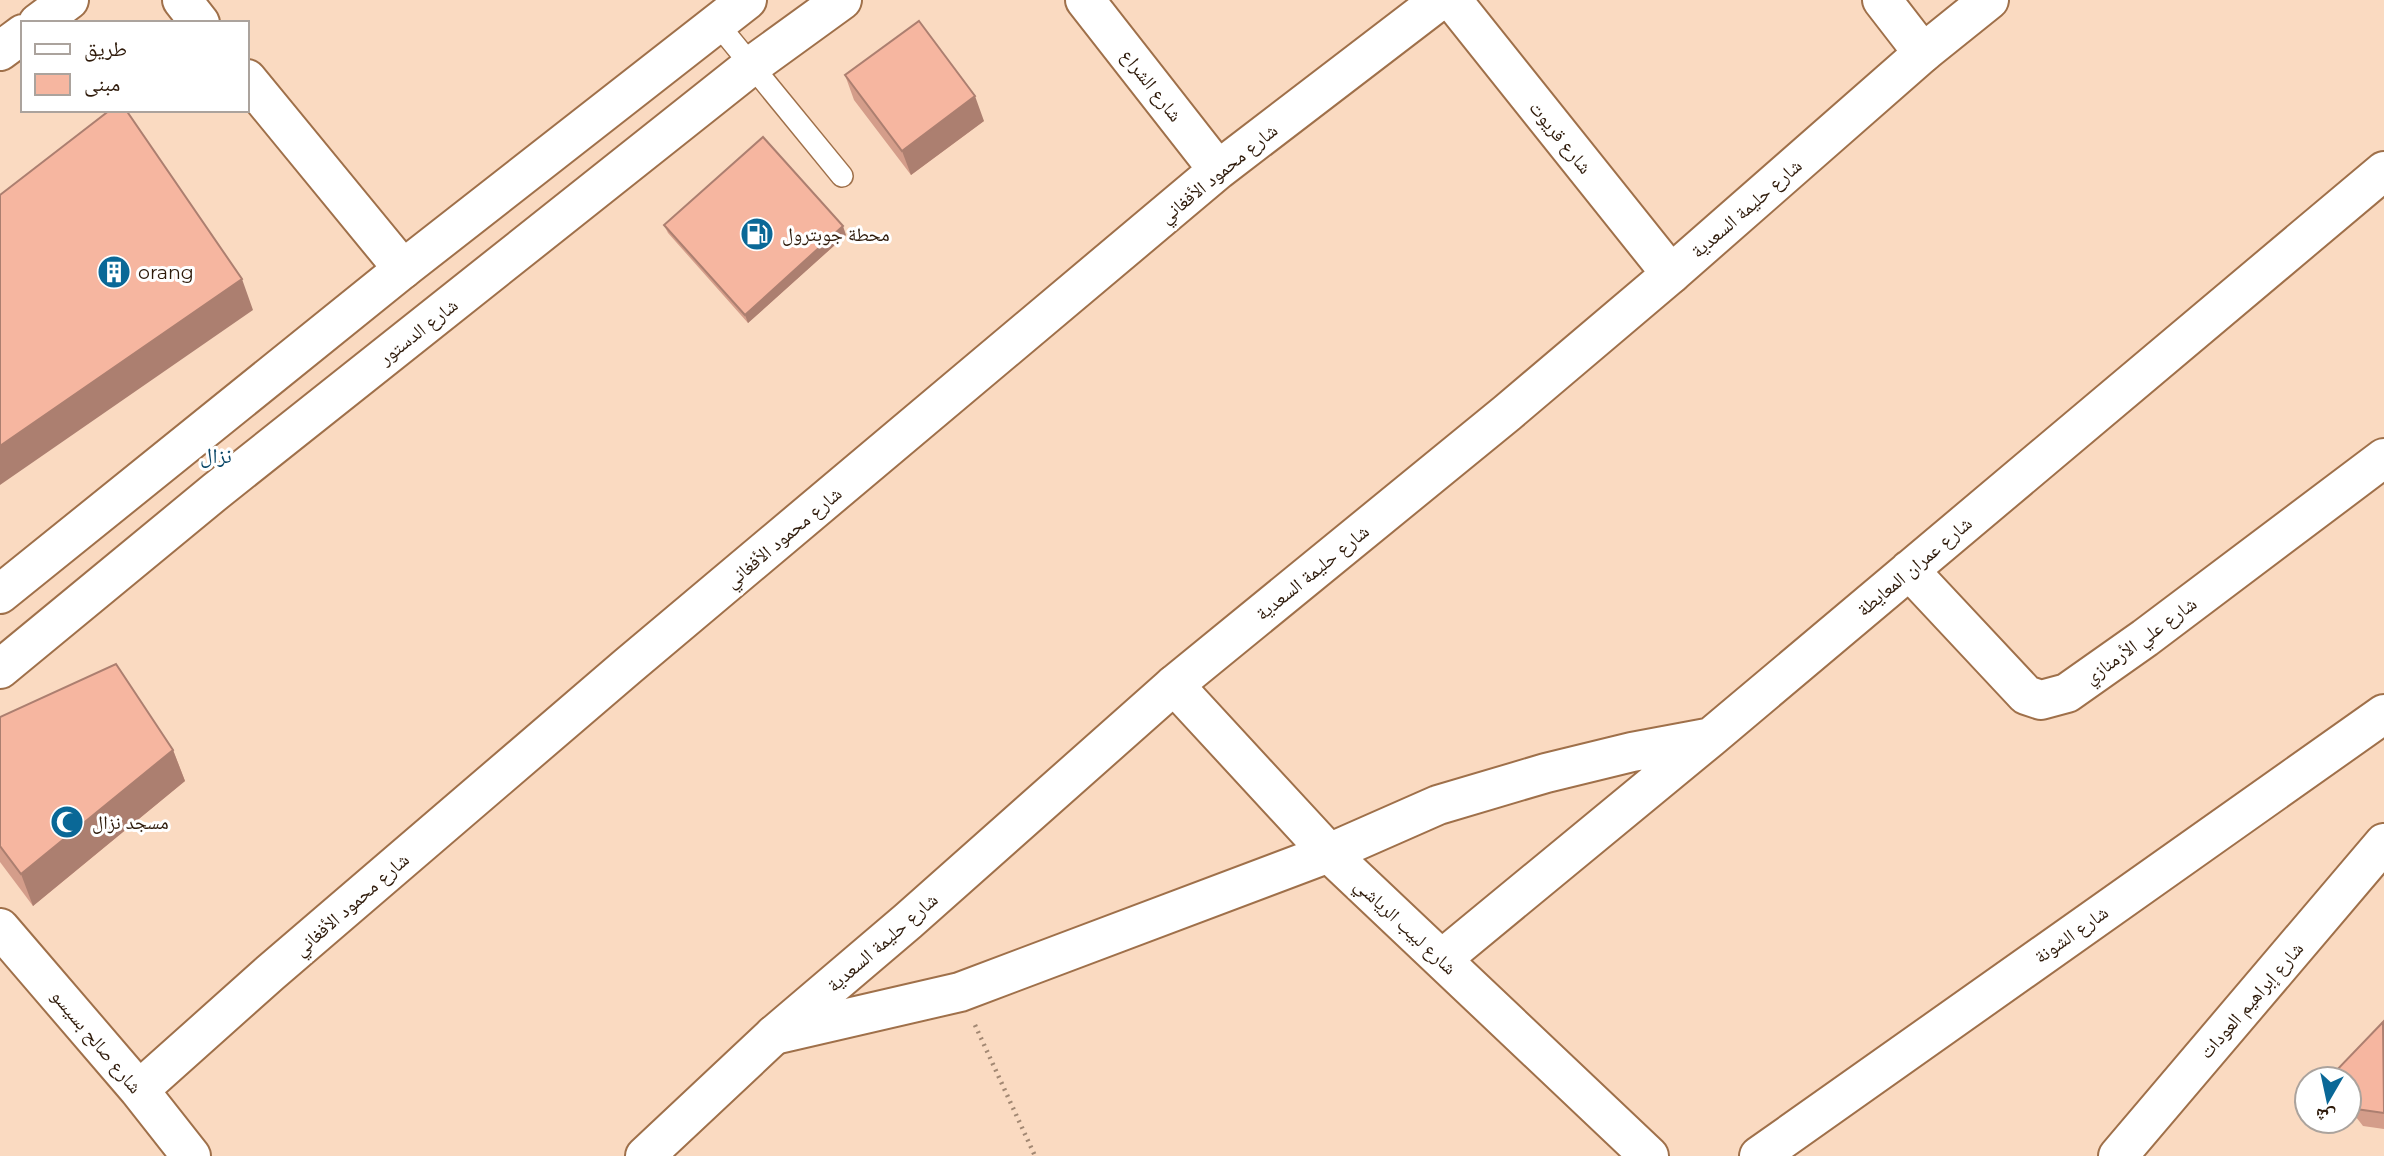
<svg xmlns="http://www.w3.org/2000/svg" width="2384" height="1156" font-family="Montserrat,'Noto Naskh Arabic',sans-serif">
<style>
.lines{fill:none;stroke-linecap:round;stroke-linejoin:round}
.service-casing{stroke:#9f704a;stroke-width:24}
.minor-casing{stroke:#9f704a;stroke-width:42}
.tertiary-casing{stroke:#9f704a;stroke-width:42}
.secondary-casing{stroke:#9f704a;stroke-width:42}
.path{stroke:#a28873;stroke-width:4.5;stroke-dasharray:2 5;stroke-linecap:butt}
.service{stroke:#fff;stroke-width:21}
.minor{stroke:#fff;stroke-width:38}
.tertiary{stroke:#fff;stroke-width:38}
.secondary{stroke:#fff;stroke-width:38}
.wall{fill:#d49d8a}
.shaded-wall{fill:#ac7f70}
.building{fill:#f6b6a0;stroke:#ac7f70;stroke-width:2}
.labels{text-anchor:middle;stroke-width:6;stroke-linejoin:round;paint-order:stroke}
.street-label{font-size:19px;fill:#2e1a0a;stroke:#fff}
.poi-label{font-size:19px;fill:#2e1a0a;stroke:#fff;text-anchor:start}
.neighbourhood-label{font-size:21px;fill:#084566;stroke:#fff}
</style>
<rect width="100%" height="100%" fill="#fadac1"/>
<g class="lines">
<defs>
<path id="service" d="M 716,22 L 842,176"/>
<path id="minor" d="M 182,0 L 200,23
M 1085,0 L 1218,170
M 1452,0 L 1671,274
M 1882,0 L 1923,53
M 38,23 L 69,0
M 0,51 L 23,34
M 247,79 L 403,269
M 1909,570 L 2026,695 L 2041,700 L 2067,693 L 2145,638 L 2384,458
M 1174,685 L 1329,853 L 1649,1156
M 0,928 L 139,1090 L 191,1156
M 1442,959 L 1710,738 L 2384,171
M 774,1035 L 960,992 L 1329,853 L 1438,805 L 1546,773 L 1632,752 L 1707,738
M 139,1090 L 270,973 L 628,666 L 1218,170 L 1440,0
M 1759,1156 L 2384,714
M 2118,1156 L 2384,843"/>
<path id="tertiary" d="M 645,1156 L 774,1035 L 908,921 L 1174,685 L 1507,413 L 1671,274 L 1923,53 L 1989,0"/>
<path id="secondary" d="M 0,594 L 403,269 L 747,0
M 0,669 L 216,491 L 751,66 L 842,0"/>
</defs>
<use href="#service" class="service-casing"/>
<use href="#minor" class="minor-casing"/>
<use href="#tertiary" class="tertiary-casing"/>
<use href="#secondary" class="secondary-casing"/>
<path class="path" d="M 975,1025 L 1035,1156"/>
<use href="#service" class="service"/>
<use href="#minor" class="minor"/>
<use href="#tertiary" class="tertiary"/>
<use href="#secondary" class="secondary"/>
</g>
<path class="wall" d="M 845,75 L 984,121 L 911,175 L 854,100 Z
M 664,225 L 846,235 L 748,323 L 668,233 Z
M 0,717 L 173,750 L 185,781 L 33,906 L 0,862 Z
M 2384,1023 L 2384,1129 L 2363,1126 L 2349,1108 L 2349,1079 L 2332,1079 L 2331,1076 Z"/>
<path class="shaded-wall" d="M 975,96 L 984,121 L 911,175 L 902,151 Z
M 843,226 L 846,235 L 748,323 L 745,315 Z
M 242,279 L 253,310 L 0,485 L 0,446 Z
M 173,750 L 185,781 L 33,906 L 21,874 Z"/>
<path class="building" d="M 919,21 L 975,96 L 902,151 L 845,75 Z
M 110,110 L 126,110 L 242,279 L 0,446 L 0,195 Z
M 763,137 L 843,226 L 745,315 L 664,225 Z
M 116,664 L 173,750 L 21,874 L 0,846 L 0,717 Z
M 2383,1022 L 2384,1113 L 2356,1109 L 2349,1099 L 2349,1079 L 2333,1079 L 2331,1076 Z"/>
<defs>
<symbol id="fuel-disc" viewBox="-11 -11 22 22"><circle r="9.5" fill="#0a6897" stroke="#fff"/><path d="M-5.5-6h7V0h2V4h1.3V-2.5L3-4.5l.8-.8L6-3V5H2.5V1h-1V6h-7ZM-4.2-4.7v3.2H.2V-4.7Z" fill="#fff"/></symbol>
<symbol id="building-disc" viewBox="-11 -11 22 22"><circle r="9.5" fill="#0a6897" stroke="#fff"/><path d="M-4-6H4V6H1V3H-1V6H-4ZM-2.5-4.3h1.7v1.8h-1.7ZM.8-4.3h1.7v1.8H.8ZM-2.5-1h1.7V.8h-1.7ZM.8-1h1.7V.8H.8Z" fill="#fff"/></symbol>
<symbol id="mosque-disc" viewBox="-11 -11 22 22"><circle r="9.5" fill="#0a6897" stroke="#fff"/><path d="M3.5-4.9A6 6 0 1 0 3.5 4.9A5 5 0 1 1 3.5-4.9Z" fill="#fff"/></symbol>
</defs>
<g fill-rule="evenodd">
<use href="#fuel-disc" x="738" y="215" width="38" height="38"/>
<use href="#building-disc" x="95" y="253" width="38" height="38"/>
<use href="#mosque-disc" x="48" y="803" width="38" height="38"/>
</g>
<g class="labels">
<g class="street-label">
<text transform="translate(1152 85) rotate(52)" y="7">شارع الشراع</text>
<text transform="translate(1561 137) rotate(51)" y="7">شارع قريوت</text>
<text transform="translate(1218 173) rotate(-39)" y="7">شارع محمود الأفغاني</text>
<text transform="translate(1746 208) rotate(-41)" y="7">شارع حليمة السعدية</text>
<text transform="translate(418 331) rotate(-38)" y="7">شارع الدستور</text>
<text transform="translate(783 537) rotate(-40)" y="7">شارع محمود الأفغاني</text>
<text transform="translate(1914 566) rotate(-40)" y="7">شارع عمران المعايطة</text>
<text transform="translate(1312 572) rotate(-39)" y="7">شارع حليمة السعدية</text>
<text transform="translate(2140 640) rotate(-36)" y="7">شارع علي الأرمنازي</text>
<text transform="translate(351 904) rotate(-41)" y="7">شارع محمود الأفغاني</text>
<text transform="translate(1406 926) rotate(43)" y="7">شارع لبيب الرياشي</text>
<text transform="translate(2071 934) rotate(-35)" y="7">شارع الشونة</text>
<text transform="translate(882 942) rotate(-41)" y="7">شارع حليمة السعدية</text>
<text transform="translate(2251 1000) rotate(-49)" y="7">شارع إبراهيم العودات</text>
<text transform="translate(97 1041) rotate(50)" y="7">شارع صالح بسيسو</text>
</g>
<g class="poi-label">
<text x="782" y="241">محطة جوبترول</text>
<text x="138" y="279">orang</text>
<text x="92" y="829">مسجد نزال</text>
</g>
<g class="neighbourhood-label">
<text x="216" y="463">نزال</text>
</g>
</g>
<rect x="21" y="21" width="228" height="91" fill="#ffffff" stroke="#aba39d" stroke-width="2"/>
<rect x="35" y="44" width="35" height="10" fill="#ffffff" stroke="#aba39d" stroke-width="2"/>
<text x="84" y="56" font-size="21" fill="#2e1a0a">طريق</text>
<rect x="35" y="74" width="35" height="21" fill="#f6b6a0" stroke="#aba39d" stroke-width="2"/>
<text x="84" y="91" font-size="21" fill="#2e1a0a">مبنى</text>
<g transform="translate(2328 1100) rotate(189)"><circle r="33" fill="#ffffff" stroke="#aba39d" stroke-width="2"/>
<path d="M0-5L12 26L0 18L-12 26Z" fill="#0a6897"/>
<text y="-10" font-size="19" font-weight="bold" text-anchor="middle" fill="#2e1a0a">ش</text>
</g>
</svg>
